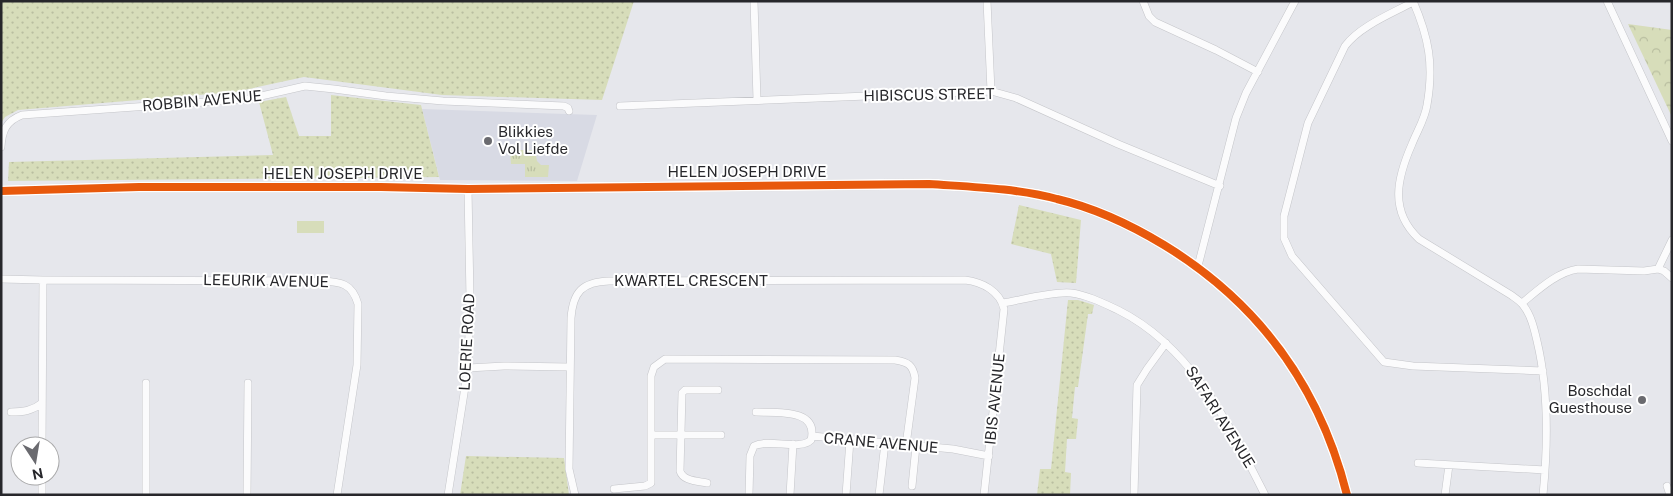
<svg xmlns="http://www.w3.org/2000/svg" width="1673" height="496" font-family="'Public Sans',sans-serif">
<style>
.built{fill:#d8dae4}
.grass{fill:url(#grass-dots)}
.forest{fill:url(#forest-crowns)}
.park{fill:url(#park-tufts)}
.pitch{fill:#d7ddba}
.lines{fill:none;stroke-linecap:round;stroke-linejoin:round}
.street-casing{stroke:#c4c5c9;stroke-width:8}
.secondary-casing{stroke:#c4c5c9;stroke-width:11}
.street{stroke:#fbfbfc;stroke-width:7}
.secondary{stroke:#f4f1f1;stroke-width:10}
.cycleway-casing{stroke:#fff;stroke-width:11}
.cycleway{stroke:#e8590c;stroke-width:8}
.poi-dot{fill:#6a6a6f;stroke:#fff;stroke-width:2}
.labels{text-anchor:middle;stroke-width:4;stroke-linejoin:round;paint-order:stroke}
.street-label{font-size:15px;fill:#27272b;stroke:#fff}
.poi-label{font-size:15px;fill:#27272b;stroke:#fff;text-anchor:start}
</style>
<defs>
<pattern id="grass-dots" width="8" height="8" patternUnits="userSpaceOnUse" patternTransform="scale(1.25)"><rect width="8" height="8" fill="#d7ddba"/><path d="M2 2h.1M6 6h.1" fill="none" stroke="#b9bea0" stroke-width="1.8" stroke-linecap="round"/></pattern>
<pattern id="forest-crowns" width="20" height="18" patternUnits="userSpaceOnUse" patternTransform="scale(1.25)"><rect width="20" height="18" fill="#d7ddba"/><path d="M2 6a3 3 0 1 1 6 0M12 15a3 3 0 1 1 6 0" fill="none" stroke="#b9bea0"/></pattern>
<pattern id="park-tufts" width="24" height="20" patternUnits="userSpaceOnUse" patternTransform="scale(1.25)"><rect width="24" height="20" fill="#d7ddba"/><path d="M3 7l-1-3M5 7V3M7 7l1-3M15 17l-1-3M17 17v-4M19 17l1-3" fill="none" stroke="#b9bea0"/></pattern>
</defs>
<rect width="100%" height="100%" fill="#e6e7ec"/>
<path class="built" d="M 422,109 L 536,113 L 597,115 L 577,181 L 440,180 Z"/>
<path class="grass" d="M 1,1 L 634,1 L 602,100 L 442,95 L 304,77 L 235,92 L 18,110 L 5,117 L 1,123 Z
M 331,95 L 421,105 L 439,177 L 8,181 L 9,162 L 273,155 L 259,102 L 286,97 L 299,136 L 331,136 Z
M 1019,205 L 1081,220 L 1076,283 L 1057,282 L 1051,254 L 1011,244 Z
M 1068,300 L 1078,300 L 1094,305 L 1092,314 L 1088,314 L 1078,387 L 1075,387 L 1072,418 L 1078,419 L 1076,439 L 1067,439 L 1065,472 L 1071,473 L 1070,495 L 1037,495 L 1040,469 L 1051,469 Z
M 466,456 L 564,458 L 569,495 L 460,495 Z"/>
<path class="forest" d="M 1628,24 L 1672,30 L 1672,117 Z"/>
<path class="park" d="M 510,150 L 535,150 L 537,161 L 541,165 L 549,165 L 548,177 L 525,177 L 525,164 L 511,164 Z"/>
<path class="pitch" d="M 297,221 L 324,221 L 324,233 L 297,233 Z"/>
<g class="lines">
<defs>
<path id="street" d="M 754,1 L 757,100
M 987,1 L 991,91
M 1143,1 L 1149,16 L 1155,22 L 1216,50 L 1258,72
M 1413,1 C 1429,38 1434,65 1427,105 C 1425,119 1417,131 1412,144 C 1397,178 1389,211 1419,239 L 1511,295 C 1515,298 1520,301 1523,305 C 1531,315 1534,328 1537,341 C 1549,391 1548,444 1543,495
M 1607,1 L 1672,141
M 1413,2 C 1391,14 1360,26 1345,46 L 1308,123 L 1284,216 L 1284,238 L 1292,256 L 1384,362 L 1413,366 L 1543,371
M 620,106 L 991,91 L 1016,98 L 1118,144 L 1220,186
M 1,147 C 2,131 6,121 22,115 L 248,99 L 305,86 L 334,89 L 386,96 L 443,101 L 564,106 L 568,108 L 569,111
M 1198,266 L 1236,118 L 1246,93 L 1295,1
M 1658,269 L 1672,240
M 1,279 L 43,280 L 321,281 C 341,282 352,283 358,304 L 357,365 L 337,495
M 1003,303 C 1021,300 1054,291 1071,293 C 1087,295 1103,303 1118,310 C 1192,347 1229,424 1265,495
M 1522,303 C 1538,290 1557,272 1578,269 L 1644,271 L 1658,269 L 1664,271 L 1672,278
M 468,368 L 504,366 L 569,367
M 146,383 L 146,495
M 11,412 C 23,412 32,411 42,403
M 651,435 L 721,435
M 812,436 L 953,449 L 989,456
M 42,446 L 43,280
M 1418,463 L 1545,470
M 707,483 C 697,481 683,481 680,471 L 682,393 L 685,390 L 718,390
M 912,486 L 916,446
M 1667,486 L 1670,495
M 614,489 L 645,486 L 651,483 L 651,376 L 654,367 L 665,359 L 895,360 C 908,362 913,365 915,378 L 906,445
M 42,495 L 42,476
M 247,495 L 248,383
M 448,495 L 468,368 L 470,298 L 468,189
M 575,495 L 569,469 L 571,318 C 573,292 582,282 609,281 L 965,280 C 982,282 1000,291 1004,309 L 984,495
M 749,495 L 750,456 L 754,446 C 769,438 800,451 811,440 C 819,408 776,413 756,412
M 790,495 L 793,444
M 846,495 L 850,440
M 879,495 L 885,443
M 1134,495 L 1137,385 L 1147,369 L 1166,343
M 1445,495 L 1449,465"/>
<path id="secondary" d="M 1,191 L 139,187 L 381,187 L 468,189 L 929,184 C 972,187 1015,188 1057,199 C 1095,208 1131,225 1164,245 C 1259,303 1320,387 1347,495"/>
</defs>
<use href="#street" class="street-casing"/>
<use href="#secondary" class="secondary-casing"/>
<use href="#street" class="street"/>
<use href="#secondary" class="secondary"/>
<defs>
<path id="cycleway" d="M 1,191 L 139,187 L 381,187 L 468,189 L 929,184 C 972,187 1015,188 1057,199 C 1095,208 1131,225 1164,245 C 1259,303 1320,387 1347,495"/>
</defs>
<use href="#cycleway" class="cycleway-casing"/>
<use href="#cycleway" class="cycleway"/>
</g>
<g class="poi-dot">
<circle cx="488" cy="141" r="5"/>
<circle cx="1642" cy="400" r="5"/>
</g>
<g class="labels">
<g class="street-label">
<text transform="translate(929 95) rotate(-1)" y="5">HIBISCUS STREET</text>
<text transform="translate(202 101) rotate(-5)" y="5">ROBBIN AVENUE</text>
<text x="747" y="177">HELEN JOSEPH DRIVE</text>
<text x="343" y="179">HELEN JOSEPH DRIVE</text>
<text transform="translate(266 281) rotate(1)" y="5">LEEURIK AVENUE</text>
<text x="691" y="286">KWARTEL CRESCENT</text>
<text transform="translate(467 342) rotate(-87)" y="5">LOERIE ROAD</text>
<text transform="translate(995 399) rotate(-84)" y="5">IBIS AVENUE</text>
<text transform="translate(1220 417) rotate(58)" y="5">SAFARI AVENUE</text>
<text transform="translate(881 443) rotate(5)" y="5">CRANE AVENUE</text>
</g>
<g class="poi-label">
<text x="498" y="137">Blikkies<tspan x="498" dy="17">Vol Liefde</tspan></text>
<text x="1632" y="396" text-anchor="end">Boschdal<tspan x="1632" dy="17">Guesthouse</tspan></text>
</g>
</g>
<rect width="1673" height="496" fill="none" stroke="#27272b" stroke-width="5"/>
<g transform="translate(35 461) rotate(168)"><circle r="24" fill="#ffffff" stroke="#a9a9aa"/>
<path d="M0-4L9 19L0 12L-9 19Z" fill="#6a6a6f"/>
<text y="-8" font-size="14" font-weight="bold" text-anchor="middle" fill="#27272b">N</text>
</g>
</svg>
